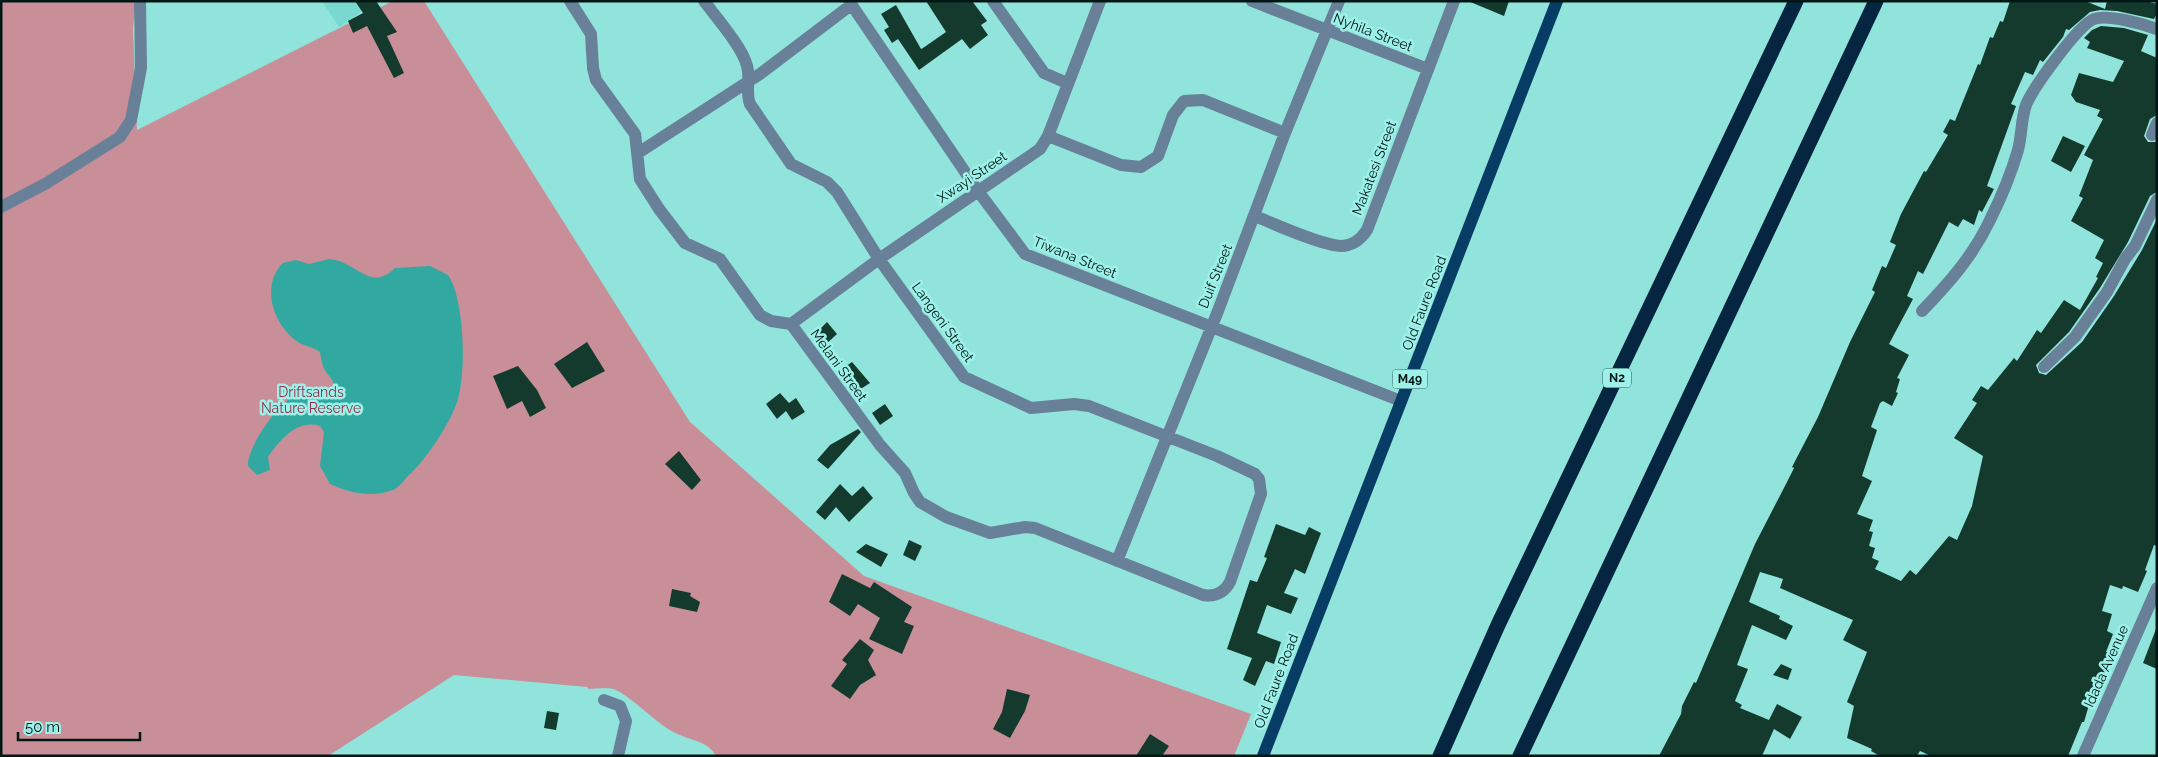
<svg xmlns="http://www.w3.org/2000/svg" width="2158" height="757" font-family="Raleway,sans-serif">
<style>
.built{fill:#79d9d0}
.green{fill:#c88f99}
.water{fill:#31a9a1}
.building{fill:#133a2d}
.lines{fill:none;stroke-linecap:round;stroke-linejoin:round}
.minor{stroke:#688098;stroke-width:12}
.tertiary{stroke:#688098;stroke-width:12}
.primary{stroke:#073c65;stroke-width:12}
.motorway{stroke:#052540;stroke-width:15}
.labels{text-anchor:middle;stroke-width:5;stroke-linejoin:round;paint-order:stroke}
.shield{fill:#9df1e9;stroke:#2f5855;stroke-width:1}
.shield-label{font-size:12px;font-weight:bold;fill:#001715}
.street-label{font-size:14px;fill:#001715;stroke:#9df1e9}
.park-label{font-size:14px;fill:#912e49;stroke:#9df1e9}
</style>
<rect width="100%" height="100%" fill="#90e4dc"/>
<path class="built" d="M 322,1 L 377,1 L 339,27 Z"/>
<path class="green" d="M 1,1 L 136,1 L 133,28 L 137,130 L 393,1 L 424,1 L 690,422 L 864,576 L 1251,714 L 1234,756 L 716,756 C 709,742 693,741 680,735 C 656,725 639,702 616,690 C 610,687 596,689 589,689 L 587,687 L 454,675 L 328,756 L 1,756 Z"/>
<path class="water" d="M 329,259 C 357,261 370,293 395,268 L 430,266 L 448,275 C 465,299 467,378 456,405 C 448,426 426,460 409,475 C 404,480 400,487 393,490 C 371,498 350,493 330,484 L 320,466 L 324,432 L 320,426 C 297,419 280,440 268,457 L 270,470 L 257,475 L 248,466 C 246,448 282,396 301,393 C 310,392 318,399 327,399 C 341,390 334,382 326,372 C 322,366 321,358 320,352 C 312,346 302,346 295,340 C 272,322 261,284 283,263 L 296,260 L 309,264 Z"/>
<path class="building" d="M 355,1 L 376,1 L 397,32 L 387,36 L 404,73 L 394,78 L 367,26 L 353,33 L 348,21 L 363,13 Z
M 926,1 L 972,1 L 987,21 L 981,25 L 988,35 L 970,49 L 962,39 L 919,70 L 898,39 L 892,43 L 884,30 L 889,27 L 881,14 L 896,5 L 921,49 L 923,48 L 946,32 Z
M 1468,1 L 1509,1 L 1504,16 Z
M 2010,1 L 2085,1 L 2105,9 L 2107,1 L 2146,1 L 2157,4 L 2157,13 L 2154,19 L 2117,11 L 2100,10 L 2090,12 L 2069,30 L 2066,29 L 2063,37 L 2043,62 L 2040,60 L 2033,75 L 2025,72 L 2011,104 L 2016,106 L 1987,186 L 1994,189 L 1982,212 L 1979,210 L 1974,225 L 1963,219 L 1958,227 L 1949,222 L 1923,274 L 1918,271 L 1907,296 L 1913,299 L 1889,344 L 1909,355 L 1897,378 L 1900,379 L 1896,392 L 1898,393 L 1892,406 L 1883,401 L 1880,403 L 1871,427 L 1877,430 L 1862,476 L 1872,481 L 1857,514 L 1873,520 L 1869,531 L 1873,532 L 1869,546 L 1875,548 L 1872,558 L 1879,561 L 1875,569 L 1901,581 L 1910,570 L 1916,575 L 1949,536 L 1957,540 L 1972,506 L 1983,456 L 1954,438 L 1977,403 L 1972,400 L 1981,386 L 1988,390 L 2014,358 L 2017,361 L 2037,330 L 2041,333 L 2064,300 L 2080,310 L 2098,278 L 2096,277 L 2103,263 L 2095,258 L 2104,240 L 2071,221 L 2083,198 L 2079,196 L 2093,160 L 2084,155 L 2103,119 L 2097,116 L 2100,110 L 2076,102 L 2071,95 L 2079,73 L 2113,82 L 2124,61 L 2087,48 L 2090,42 L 2084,38 L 2092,30 L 2101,26 L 2124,28 L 2148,35 L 2141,51 L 2157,58 L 2157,115 L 2150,119 L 2144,136 L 2148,142 L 2157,142 L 2157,192 L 2150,196 L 2128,242 L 2100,288 L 2069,332 L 2036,365 L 2039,373 L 2046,375 L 2082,342 L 2114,296 L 2142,250 L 2157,219 L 2157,546 L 2154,545 L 2145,570 L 2147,571 L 2138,592 L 2123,586 L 2122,589 L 2110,585 L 2102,611 L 2112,614 L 2107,631 L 2113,634 L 2106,652 L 2113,656 L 2091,698 L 2084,722 L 2082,722 L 2068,756 L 1931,756 L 1920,751 L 1917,756 L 1880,756 L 1871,751 L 1872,749 L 1847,738 L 1854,706 L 1847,702 L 1867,652 L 1843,640 L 1853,620 L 1780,588 L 1783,579 L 1760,572 L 1749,602 L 1780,616 L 1779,619 L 1793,626 L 1786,640 L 1752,625 L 1737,665 L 1748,669 L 1735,701 L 1742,705 L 1740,708 L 1769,720 L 1777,704 L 1802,717 L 1790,739 L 1774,729 L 1762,756 L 1659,756 L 1681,714 L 1682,706 L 1694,682 L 1696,683 L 1755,544 L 1787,482 L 1794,468 L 1792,467 L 1818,417 L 1850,342 L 1875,292 L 1872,290 L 1882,266 L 1886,268 L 1896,245 L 1890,242 L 1901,214 L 1924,171 L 1926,172 L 1948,135 L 1943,132 L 1950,119 L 1955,121 L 1978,64 L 1980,65 L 1990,37 L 1993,38 L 2000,21 L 2003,22 Z
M 2063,136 L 2085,146 L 2071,172 L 2051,161 Z
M 827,322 L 837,334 L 825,345 L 815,334 Z
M 587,342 L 605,371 L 572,388 L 554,364 Z
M 852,362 L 870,383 L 856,392 L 841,370 Z
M 518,366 L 537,390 L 546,408 L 530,417 L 522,401 L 507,409 L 493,376 Z
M 780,393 L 789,403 L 796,398 L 805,412 L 792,420 L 786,411 L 777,419 L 766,404 Z
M 885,404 L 893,416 L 880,425 L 872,413 Z
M 858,429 L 861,432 L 828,469 L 817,460 L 830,445 Z
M 679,451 L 701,480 L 692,490 L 665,464 Z
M 840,484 L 852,496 L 863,486 L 873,498 L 849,522 L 836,507 L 825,520 L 816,512 Z
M 1276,524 L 1305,535 L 1309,527 L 1321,533 L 1305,574 L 1295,569 L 1284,593 L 1298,598 L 1291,614 L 1267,605 L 1257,633 L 1281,642 L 1274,664 L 1266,661 L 1255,686 L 1243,680 L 1252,658 L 1227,649 L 1250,580 L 1257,582 L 1267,558 L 1264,557 Z
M 909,540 L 922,546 L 915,561 L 903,555 Z
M 866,544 L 888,554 L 881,567 L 856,552 Z
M 842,574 L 870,588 L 874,582 L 912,607 L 904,622 L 914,626 L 902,654 L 869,639 L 880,618 L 858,604 L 850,616 L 829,602 Z
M 672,589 L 691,593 L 690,596 L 700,602 L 697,612 L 669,606 Z
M 2156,629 L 2157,629 L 2157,669 L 2143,663 Z
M 860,639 L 874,650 L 868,660 L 876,675 L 860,685 L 850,699 L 831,686 L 847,664 L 842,660 Z
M 1781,664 L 1792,669 L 1788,680 L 1773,675 Z
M 1007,689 L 1030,695 L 1025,711 L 1010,738 L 993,729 L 1002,712 Z
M 547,711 L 559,713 L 556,730 L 544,728 Z
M 1150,734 L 1169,746 L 1162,756 L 1136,756 Z"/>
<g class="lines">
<path class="minor" d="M 570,1 L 591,34 L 593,68 L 596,80 L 635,134 L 640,179 L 659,209 L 685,243 L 720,259 L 760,315 L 771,321 L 791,324 L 880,445 L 905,473 L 914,493 L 920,502 L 946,517 L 990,533 L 1025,527 L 1035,528 L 1203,595 C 1215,597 1224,593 1230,582 L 1261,494 L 1259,479 L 1255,474 L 1217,456 L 1089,406 L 1074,404 L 1031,408 L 964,377 L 879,259 L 837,192 L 827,182 L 791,164 L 750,104 C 745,91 751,79 747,66 C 743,48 716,17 704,1
M 849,1 L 978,191 L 1025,254 L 1401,401
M 993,1 L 1044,73 L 1067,83
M 1252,1 L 1428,69
M 2152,135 L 2157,123
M 1048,136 L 1121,165 L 1141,167 L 1158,156 L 1173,115 L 1184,101 L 1203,100 L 1285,133
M 638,153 L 760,74 L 851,5
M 1,207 L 45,184 L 120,137 L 131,120 L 141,68 L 140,1
M 1255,216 C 1274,224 1323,246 1341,246 C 1353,246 1361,239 1367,230 L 1454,1
M 1922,311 C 1949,283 1973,256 1990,220 C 2001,198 2011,174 2018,150 C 2022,135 2021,119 2026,105 C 2033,88 2078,25 2094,19 C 2108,14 2143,24 2157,29
M 791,324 L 879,259 L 1040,149 L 1048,136 L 1100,1
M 2044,367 L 2075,337 L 2107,292 L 2125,259 L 2135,246 L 2157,200
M 1117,561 L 1218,311 L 1285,133 L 1339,1
M 604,700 L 620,706 L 626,721 L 618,756"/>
<path class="tertiary" d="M 2083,756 L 2157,588"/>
<path class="primary" d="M 1263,756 L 1557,1"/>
<path class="motorway" d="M 1440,756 L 1498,625 L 1796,1
M 1520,756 L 1876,1"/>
</g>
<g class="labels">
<g class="shield">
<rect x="1603" y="368.5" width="28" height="19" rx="4"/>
<rect x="1392.5" y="369.5" width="35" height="19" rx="4"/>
</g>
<g class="shield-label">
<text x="1617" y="382">N2</text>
<text x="1410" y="383">M49</text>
</g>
<g class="street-label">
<text transform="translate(1373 32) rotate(21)" y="5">Nyhila Street</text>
<text transform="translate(1374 168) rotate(-69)" y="5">Makatesi Street</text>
<text transform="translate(972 177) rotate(-34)" y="5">Xwayi Street</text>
<text transform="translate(1075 257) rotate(22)" y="5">Tiwana Street</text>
<text transform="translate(1215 276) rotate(-68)" y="5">Duif Street</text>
<text transform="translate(1424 303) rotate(-69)" y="5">Old Faure Road</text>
<text transform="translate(943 322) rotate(54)" y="5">Langeni Street</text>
<text transform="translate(839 365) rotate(54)" y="5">Melani Street</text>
<text transform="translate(2106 666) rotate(-66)" y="5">Idada Avenue</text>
<text transform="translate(1276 681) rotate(-69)" y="5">Old Faure Road</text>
</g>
<g class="park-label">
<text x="311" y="397">Driftsands<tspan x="311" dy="16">Nature Reserve</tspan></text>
</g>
</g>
<rect width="2158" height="757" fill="none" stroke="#001715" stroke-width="5"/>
<path d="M18 732v8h122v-8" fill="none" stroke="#001715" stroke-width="2.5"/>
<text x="25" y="732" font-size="15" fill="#001715" stroke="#9df1e9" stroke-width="4" paint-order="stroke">50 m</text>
</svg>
